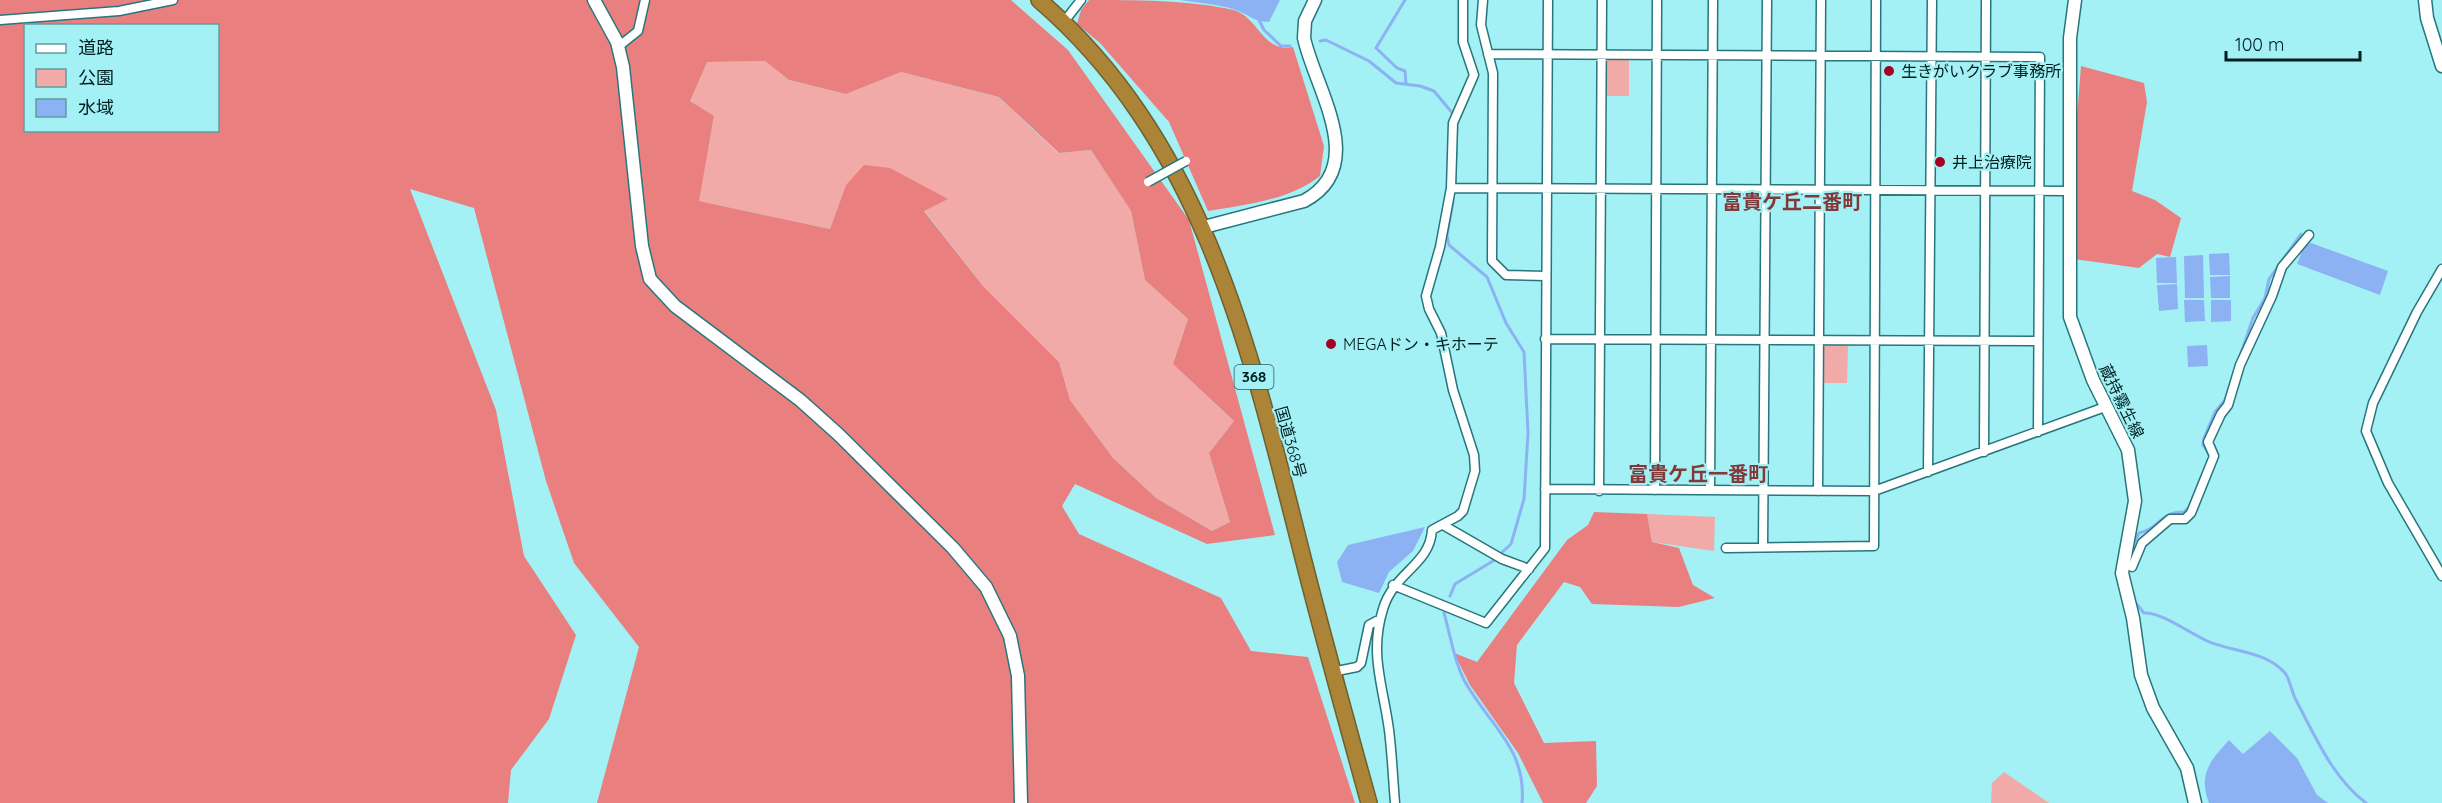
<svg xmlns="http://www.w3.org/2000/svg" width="2442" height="803" font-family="Quicksand,'Noto Sans JP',sans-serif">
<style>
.green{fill:#f1aaa7}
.forest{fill:#e9807f;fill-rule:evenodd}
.water{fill:#8db2f3}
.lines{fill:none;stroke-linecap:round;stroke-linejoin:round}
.stream{stroke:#8db2f3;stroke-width:3}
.street-casing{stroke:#27767c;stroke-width:11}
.secondary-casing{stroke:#27767c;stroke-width:15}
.highway-casing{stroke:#6f602f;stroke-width:18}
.street{stroke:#fff;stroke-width:8}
.secondary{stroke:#fff;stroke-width:12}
.highway{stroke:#ab8437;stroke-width:15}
.street-bridge-casing{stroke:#27767c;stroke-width:11;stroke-linecap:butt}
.street-bridge{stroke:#fff;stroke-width:8}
.poi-dot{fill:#a20324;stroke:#a3f0f5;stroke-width:2}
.labels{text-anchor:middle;stroke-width:4.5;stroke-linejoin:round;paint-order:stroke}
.shield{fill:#a3f0f5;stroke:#315d60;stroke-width:1.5}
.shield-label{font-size:15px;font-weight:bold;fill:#001e20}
.poi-label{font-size:16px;fill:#001e20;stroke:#a3f0f5;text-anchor:start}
.street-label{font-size:16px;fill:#001e20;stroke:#a3f0f5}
.quarter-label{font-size:20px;font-weight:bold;fill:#81393a;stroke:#a3f0f5}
</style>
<rect width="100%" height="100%" fill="#a3f0f5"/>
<path class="green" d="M 1609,58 L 1629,58 L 1629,96 L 1604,96 L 1604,62 Z
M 765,61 L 789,80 L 846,94 L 901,72 L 999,97 L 1058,153 L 1091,150 L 1131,211 L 1145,280 L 1188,319 L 1173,364 L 1234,421 L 1209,453 L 1230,522 L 1212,531 L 1156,498 L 1113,458 L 1070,400 L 1059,362 L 983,286 L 924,210 L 947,198 L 846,185 L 830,229 L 698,201 L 714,117 L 690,101 L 706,62 Z
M 1827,343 L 1848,344 L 1847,383 L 1823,383 L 1823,348 Z
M 1647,514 L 1715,517 L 1714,551 L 1652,542 Z
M 2004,772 L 2049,803 L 1991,803 L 1992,783 Z"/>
<path class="forest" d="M 0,0 L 1011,0 L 1068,50 L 1189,220 L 1275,535 L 1207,544 L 1075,484 L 1062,506 L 1079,534 L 1221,598 L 1251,651 L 1308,657 L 1355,803 L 597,803 L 639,647 L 574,563 L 546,481 L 474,208 L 410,189 L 496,410 L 524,556 L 576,635 L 549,719 L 511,770 L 508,803 L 0,803 ZM 26,26 L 218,26 L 218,130 L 26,130 ZM 765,61 L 789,80 L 846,94 L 901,72 L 999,97 L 1059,153 L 1091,150 L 1131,211 L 1145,280 L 1188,319 L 1173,364 L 1234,421 L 1209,453 L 1230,522 L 1212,531 L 1156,498 L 1113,458 L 1070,400 L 1059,362 L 983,286 L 924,211 L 948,199 L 890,168 L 864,165 L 846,185 L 830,229 L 699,201 L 714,116 L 690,101 L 707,62 Z
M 1089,0 C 1136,0 1189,0 1234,10 C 1259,18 1263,53 1293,47 L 1324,146 L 1320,176 C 1290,200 1245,205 1208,211 L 1169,122 L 1100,43 L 1077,24 L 1081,10 Z
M 2081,66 L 2144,83 L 2147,102 L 2132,191 L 2155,200 L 2181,218 L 2170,257 L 2157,254 L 2139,268 L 2074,259 L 2073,168 Z
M 1594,512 L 1647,514 L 1652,542 L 1679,548 L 1693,585 L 1715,598 L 1679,607 L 1592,604 L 1580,587 L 1564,582 L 1517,645 L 1514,683 L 1544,743 L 1596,741 L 1597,786 L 1586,803 L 1543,803 L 1518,753 L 1470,685 L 1454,653 L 1477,662 L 1567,540 L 1588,525 Z"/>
<path class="water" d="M 1180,0 L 1280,0 L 1269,22 C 1254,22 1246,13 1233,9 C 1216,4 1198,3 1180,0 Z
M 2311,243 L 2388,271 L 2380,295 L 2297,264 L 2304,246 Z
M 2229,253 L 2230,275 L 2210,275 L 2209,254 Z
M 2203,255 L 2204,298 L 2185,298 L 2184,256 Z
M 2176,257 L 2177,283 L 2157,283 L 2156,258 Z
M 2230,276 L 2230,298 L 2211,298 L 2210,277 Z
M 2177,284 L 2178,309 L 2159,311 L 2157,285 Z
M 2184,300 L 2204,300 L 2205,321 L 2185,322 Z
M 2211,300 L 2231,300 L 2231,321 L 2211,322 Z
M 2207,345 L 2208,366 L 2188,367 L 2187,346 Z
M 1425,527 L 1413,551 L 1389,572 L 1379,593 L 1342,582 L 1337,562 L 1348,545 Z
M 2270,731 L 2297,758 L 2317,795 L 2328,803 L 2209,803 C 2198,774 2210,761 2229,740 L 2243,754 Z"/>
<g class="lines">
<path class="stream" d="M 1405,0 L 1376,48 L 1397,68 L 1405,71 L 1406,84
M 1258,18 L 1264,30 L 1281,46 L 1290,46
M 1320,41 L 1326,40 L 1369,61 L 1396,83 L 1420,86 L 1434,91 L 1454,115
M 1455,180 L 1457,121
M 2132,547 L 2139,533 C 2161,528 2159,512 2184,512 L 2189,507 L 2210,456 L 2203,445 L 2204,438 L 2215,412 L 2225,400 L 2253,318 L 2265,298 L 2269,279 L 2301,234
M 1450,596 L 1455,584 L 1493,561 L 1511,544 L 1524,499 L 1528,433 L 1524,352 L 1506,323 L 1487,277 L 1449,245 L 1447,235 L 1453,202
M 2135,602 L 2144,613 C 2161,612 2188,632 2205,640 C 2229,652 2265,650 2285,673 C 2290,679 2292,694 2297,702 C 2316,738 2333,778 2366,803
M 1444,613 C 1451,637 1453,658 1464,680 C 1488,724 1527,748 1522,803"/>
<defs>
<path id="street" d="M 1483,0 L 1481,25 L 1493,73 L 1492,261 L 1506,275 L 1546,276
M 0,20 L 119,11 L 173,0
M 1063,23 L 1081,0
M 618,47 L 638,31 L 645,0
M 1488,54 L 2040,57 L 2038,432
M 1451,188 L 2069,191
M 2442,269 L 2417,312 L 2373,403 L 2366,431 L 2388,483 L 2442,576
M 1545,339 L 2038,341
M 1984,452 L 1986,0
M 1928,472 L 1932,0
M 1545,489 L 1874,491 L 2105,407
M 1655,490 L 1657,0
M 1710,490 L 1713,0
M 1599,491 L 1602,0
M 1818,491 L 1821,0
M 1443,525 L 1502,559 L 1529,569
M 1763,547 L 1767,0
M 1726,548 L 1874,546 L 1876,0
M 2132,567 L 2142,543 L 2170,519 L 2185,519 L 2191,513 L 2214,456 L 2208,442 L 2221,414 L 2228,405 L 2240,365 L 2272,296 L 2282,267 L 2309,235
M 1393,585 L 1486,623 L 1545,548 L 1548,0
M 1332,672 L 1357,667 L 1361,663 L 1369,625 L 1380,619
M 1395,803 C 1393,779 1392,754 1389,730 C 1383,685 1369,654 1383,609 C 1394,572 1430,565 1432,530 L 1458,516 L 1463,511 L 1475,471 L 1474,455 L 1453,390 L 1441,333 L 1429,309 L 1426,296 L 1440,247 L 1451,188 L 1453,123 L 1474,75 L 1463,42 L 1463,0"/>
<path id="secondary" d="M 594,0 L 617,42 L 623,67 L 642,246 L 650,279 L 675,306 L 800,400 L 838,434 L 953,548 L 986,587 L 1010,636 L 1018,676 L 1021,803
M 2075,0 L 2070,38 L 2070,317 L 2093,380 L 2128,450 L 2135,501 L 2122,573 L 2133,618 L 2141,675 L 2153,708 L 2187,768 L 2195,803
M 2425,0 L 2427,18 L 2442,66
M 1204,227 L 1304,201 C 1370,166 1315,89 1304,38 L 1305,21 L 1315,0"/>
<path id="highway" d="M 1039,0 C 1204,142 1251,352 1302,554 C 1323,637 1346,720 1369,803"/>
</defs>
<use href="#street" class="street-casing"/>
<use href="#secondary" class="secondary-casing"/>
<use href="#highway" class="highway-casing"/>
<use href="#street" class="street"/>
<use href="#secondary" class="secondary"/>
<use href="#highway" class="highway"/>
<defs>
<path id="street-bridge" d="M 1148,182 L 1186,161"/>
</defs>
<use href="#street-bridge" class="street-bridge-casing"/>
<use href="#street-bridge" class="street-bridge"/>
</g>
<g class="poi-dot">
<circle cx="1889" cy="71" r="6"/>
<circle cx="1940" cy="162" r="6"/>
<circle cx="1331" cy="344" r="6"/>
</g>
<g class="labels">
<rect class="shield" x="1234.5" y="365" width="39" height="24" rx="4.5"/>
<g class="shield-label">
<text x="1254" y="382">368</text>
</g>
<g class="poi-label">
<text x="1901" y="77">生きがいクラブ事務所</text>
<text x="1952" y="168">井上治療院</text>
<text x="1343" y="350">MEGAドン・キホーテ</text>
</g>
<g class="street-label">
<text transform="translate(2122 401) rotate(64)" y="6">蔵持霧生線</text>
<text transform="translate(1291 442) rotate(74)" y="6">国道368号</text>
</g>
<g class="quarter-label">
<text x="1792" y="209">富貴ケ丘二番町</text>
<text x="1698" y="481">富貴ケ丘一番町</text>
</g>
</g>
<rect x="24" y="24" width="195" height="108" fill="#a3f0f5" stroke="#629ca0" stroke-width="1.5"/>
<rect x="36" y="44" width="30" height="9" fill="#ffffff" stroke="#629ca0" stroke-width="1.5"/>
<text x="78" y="54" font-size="18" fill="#001e20">道路</text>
<rect x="36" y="69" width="30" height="18" fill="#f1aaa7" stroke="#629ca0" stroke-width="1.5"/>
<text x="78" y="84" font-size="18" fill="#001e20">公園</text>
<rect x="36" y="99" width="30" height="18" fill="#8db2f3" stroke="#629ca0" stroke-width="1.5"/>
<text x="78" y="114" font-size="18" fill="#001e20">水域</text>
<path d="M2226 51v9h134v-9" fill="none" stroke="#001e20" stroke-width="3"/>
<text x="2235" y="51" font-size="18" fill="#001e20" stroke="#a3f0f5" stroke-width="4.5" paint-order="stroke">100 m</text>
</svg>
